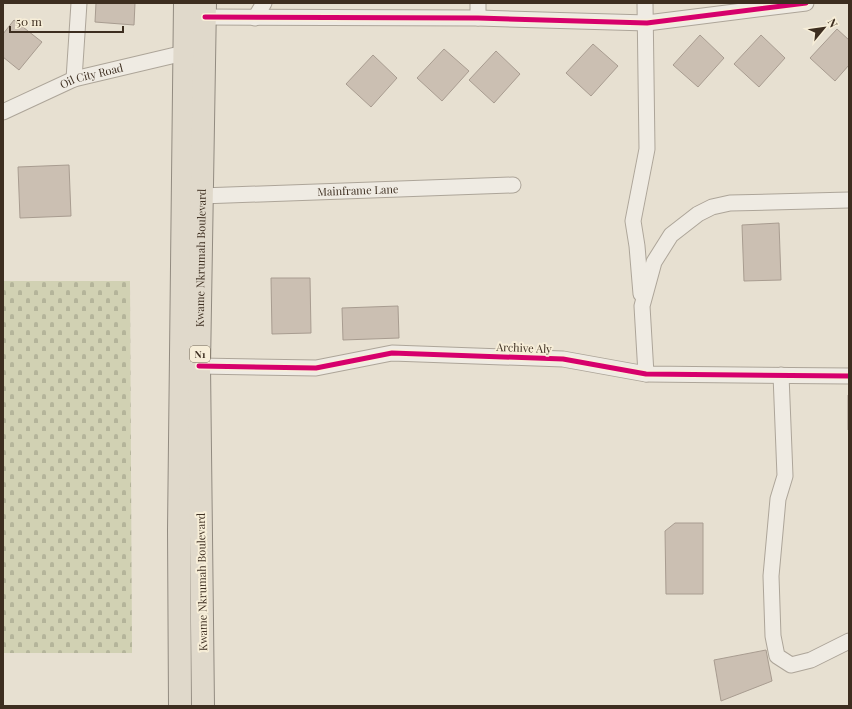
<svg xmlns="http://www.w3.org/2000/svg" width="852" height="709" font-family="'Playfair Display',serif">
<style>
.cemetery{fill:url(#cemetery-stones)}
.building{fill:#cbbfb2;stroke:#a89c90}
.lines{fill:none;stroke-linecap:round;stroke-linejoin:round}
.minor-casing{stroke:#ada599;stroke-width:17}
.trunk-casing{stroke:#928b80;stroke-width:24}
.minor{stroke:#efebe3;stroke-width:15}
.trunk{stroke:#e0d9cb;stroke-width:22}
.cycleway-casing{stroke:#f7eed8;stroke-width:8}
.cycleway{stroke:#d6006c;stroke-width:5}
.labels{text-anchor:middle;stroke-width:4;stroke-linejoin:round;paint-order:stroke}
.shield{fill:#f7eed8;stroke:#756857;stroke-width:1}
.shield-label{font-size:10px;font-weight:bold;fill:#3d2e20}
.street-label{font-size:11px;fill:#3d2e20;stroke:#f7eed8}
</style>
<defs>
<pattern id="cemetery-stones" width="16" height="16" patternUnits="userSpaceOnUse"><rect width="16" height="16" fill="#d1d1b3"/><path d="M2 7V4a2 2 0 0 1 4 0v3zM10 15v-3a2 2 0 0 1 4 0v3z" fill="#b4b49a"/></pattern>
</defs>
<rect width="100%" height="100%" fill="#e7e0d1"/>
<path class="cemetery" d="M 3,281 L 130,281 L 132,653 L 3,653 Z"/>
<path class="building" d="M 96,3 L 135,3 L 134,25 L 95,22 Z
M 14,20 L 42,42 L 19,70 L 3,57 L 3,34 Z
M 837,29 L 849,40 L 849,65 L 835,81 L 810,58 Z
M 700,35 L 724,58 L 698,87 L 673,65 Z
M 761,35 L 785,58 L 759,87 L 734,64 Z
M 593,44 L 618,66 L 591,96 L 566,73 Z
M 444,49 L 469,71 L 442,101 L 417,78 Z
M 496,51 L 520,74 L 494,103 L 469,80 Z
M 373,55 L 397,78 L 371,107 L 346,84 Z
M 69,165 L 71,216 L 20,218 L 18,167 Z
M 779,223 L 781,280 L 744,281 L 742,225 Z
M 271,278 L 310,278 L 311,333 L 272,334 Z
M 398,306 L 399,338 L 343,340 L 342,308 Z
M 848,395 L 849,395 L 849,430 L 848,430 Z
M 675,523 L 703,523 L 703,594 L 666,594 L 665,531 Z
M 766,650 L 772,681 L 721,701 L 714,660 Z"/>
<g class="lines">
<defs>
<g id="minor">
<path d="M 478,3 L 478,18"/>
<path d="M 205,17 L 478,18 L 647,23 L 806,3"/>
<path d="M 255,18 L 264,3"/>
<path d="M 74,79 L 79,3"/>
<path id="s1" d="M 3,112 L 74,79 L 184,53"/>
<path id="s2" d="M 201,196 L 513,185"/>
<path d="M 641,294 L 637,246 L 633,221 L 647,149 L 645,3"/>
<path d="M 199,366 L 316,368 L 392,353 L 563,359 L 646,374 L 849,376"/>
<path d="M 646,374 L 642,306 L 654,262 L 671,235 L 698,214 L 712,207 L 730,203 L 849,200"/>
<path d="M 781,375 L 785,476 L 778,499 L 771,576 L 773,636 L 777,656 L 791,665 L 811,660 L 849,641"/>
</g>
<g id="trunk">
<path d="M 180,706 L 179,530 L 185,3"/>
<path id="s3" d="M 203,706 L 199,366 L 205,3"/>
</g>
</defs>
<use href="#minor" class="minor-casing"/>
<use href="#trunk" class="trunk-casing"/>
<use href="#minor" class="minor"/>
<use href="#trunk" class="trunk"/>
<defs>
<path id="cycleway" d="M 205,17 L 478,18 L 647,23 L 806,3
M 199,366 L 316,368 L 392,353 L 563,359 L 646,374 L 849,376"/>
</defs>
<use href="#cycleway" class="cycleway-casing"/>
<use href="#cycleway" class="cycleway"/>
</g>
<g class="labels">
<rect class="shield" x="190" y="346" width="20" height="16" rx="3"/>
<g class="shield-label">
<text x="200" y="358">N1</text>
</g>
<g class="street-label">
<text dy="4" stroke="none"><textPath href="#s1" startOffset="96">Oil City Road</textPath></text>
<text dy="4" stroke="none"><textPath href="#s2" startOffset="157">Mainframe Lane</textPath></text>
<text dy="4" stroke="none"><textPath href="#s3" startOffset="448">Kwame Nkrumah Boulevard</textPath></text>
<text transform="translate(524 348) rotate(2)" y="4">Archive Aly</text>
<text transform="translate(202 582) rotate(-91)" y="4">Kwame Nkrumah Boulevard</text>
</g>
</g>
<rect width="852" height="709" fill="none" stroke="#3d2e20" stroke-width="8"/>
<g transform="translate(824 28) rotate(61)" stroke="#f7eed8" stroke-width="3" paint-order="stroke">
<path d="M0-3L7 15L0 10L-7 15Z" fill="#3d2e20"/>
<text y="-6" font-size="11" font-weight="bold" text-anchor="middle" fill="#3d2e20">N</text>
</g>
<path d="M10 26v6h113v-6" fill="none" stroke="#3d2e20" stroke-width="2"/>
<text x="16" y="26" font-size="12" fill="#3d2e20" stroke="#f7eed8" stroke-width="3" paint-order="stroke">50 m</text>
</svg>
